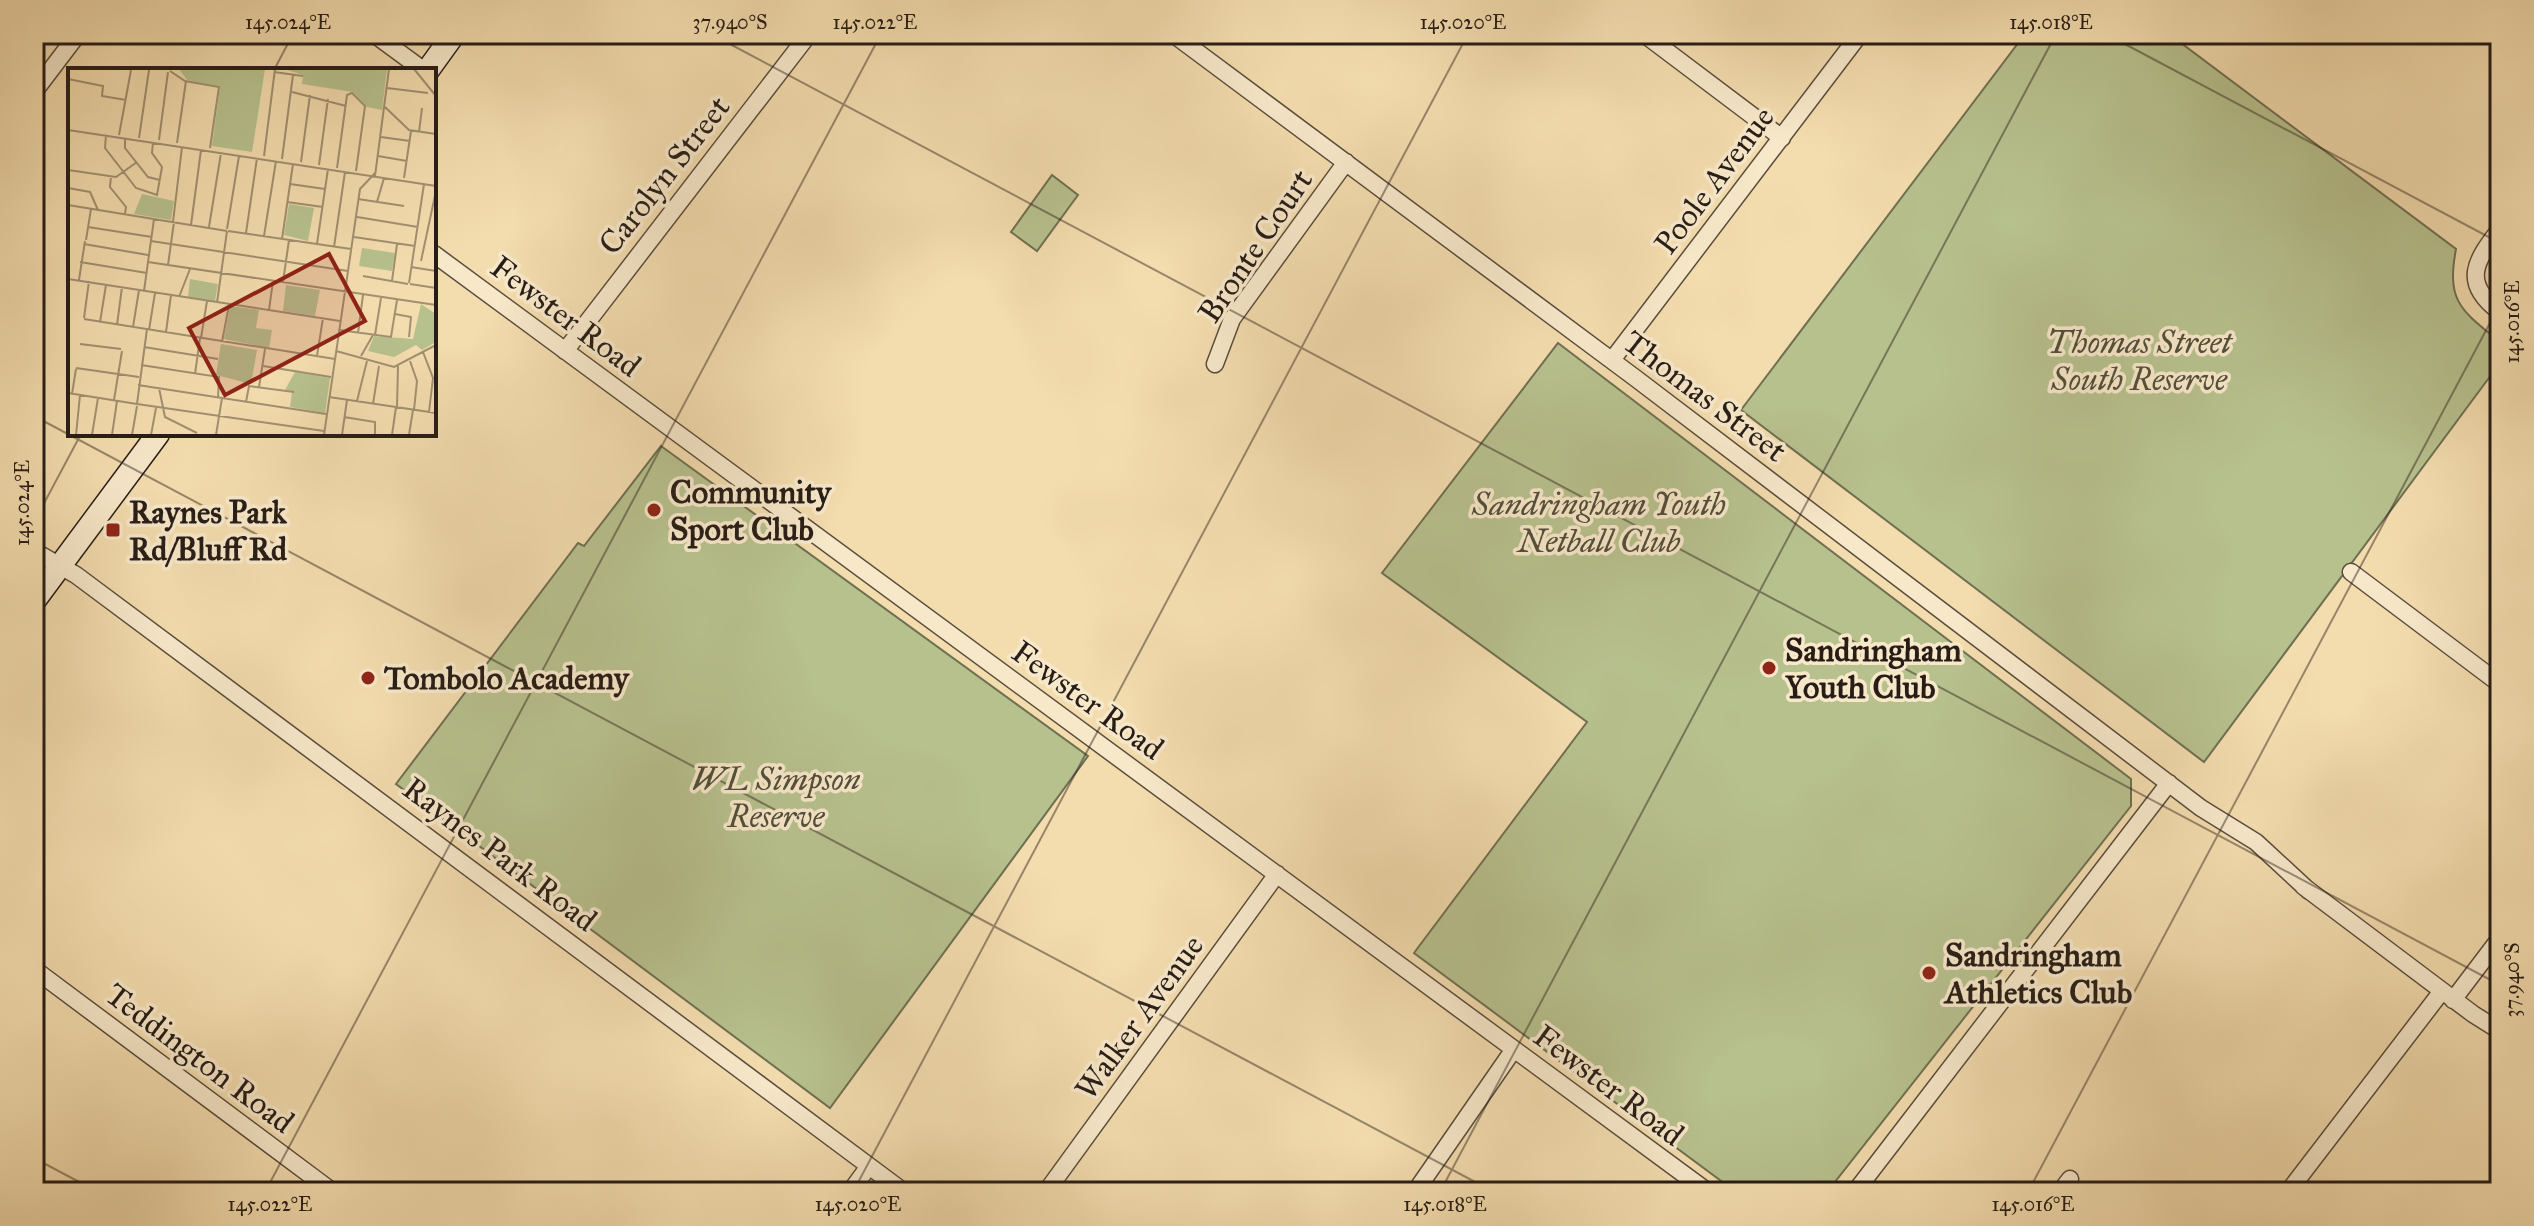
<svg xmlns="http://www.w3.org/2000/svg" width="2534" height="1226" font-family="'IM FELL Great Primer',serif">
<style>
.green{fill:#b7c18e;stroke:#6f6f52;stroke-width:2}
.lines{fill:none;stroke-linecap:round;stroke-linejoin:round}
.minor-casing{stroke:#5a4d3c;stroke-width:19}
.secondary-casing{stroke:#271d16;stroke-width:25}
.minor{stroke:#f7e8ca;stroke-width:16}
.secondary{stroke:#f7e8ca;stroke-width:22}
.ticks{fill:none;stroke:#271d16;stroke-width:2;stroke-opacity:0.45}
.poi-dot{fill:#8f2418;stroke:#f7e8ca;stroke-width:3}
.labels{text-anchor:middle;stroke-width:7;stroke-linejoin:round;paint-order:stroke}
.street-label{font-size:32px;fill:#271d16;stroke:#f7e8ca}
.park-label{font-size:32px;font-style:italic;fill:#524e3a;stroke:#f7e8ca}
.poi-label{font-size:32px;font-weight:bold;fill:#271d16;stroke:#f7e8ca;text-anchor:start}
.inset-road{fill:none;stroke:#a19071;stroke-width:2}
.view{fill:#8f2418;fill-opacity:0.15;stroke:#8f2418;stroke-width:4}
.inset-edge{fill:none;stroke:#271d16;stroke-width:4}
.neatline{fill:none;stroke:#271d16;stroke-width:3}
.ticks-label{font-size:20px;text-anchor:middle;fill:#271d16}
</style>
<rect width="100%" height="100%" fill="#f3dcae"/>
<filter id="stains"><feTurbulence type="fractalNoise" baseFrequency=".0025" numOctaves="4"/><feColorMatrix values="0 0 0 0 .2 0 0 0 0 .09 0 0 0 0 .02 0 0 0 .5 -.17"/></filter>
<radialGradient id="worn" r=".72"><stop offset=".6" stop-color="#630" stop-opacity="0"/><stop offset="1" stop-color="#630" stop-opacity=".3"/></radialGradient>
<path class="green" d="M 2025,34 L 2169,34 L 2456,249 C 2446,302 2461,310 2500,342 L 2500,363 L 2204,762 L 1741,410 Z
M 1052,175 L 1078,195 L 1037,251 L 1011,232 Z
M 1558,343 L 2131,779 L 2131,806 L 1827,1192 L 1736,1192 L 1414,953 L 1587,722 L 1382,573 Z
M 661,446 L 1088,756 L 830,1108 L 396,784 L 578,543 L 584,546 Z"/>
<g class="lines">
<defs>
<path id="minor" d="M 374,34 L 423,70
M 1173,34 L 1634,377 L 2201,808 L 2256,842 L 2309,891
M 1644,34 L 1782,138
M 34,92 L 78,34
M 2500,229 C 2475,261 2461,283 2500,312
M 434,254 L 1708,1192
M 565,351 L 809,34
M 1612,360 L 1860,34
M 1215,364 L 1232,319 L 1346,162
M 34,551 L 76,575 L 904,1192
M 2351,572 L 2500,684
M 2303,886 L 2473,1014 L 2500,1031
M 34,969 L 333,1192
M 2453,1000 L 2500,938
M 850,1192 L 869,1166
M 1046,1192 L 1277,874
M 1415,1192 L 1514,1049
M 1855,1192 L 2169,783
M 2060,1192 L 2070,1179
M 2288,1192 L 2442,991"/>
<path id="secondary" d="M 428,70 L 454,34
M 34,601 L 158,434"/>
</defs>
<use href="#minor" class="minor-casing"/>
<use href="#secondary" class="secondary-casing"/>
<use href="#minor" class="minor"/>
<use href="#secondary" class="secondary"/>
</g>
<path class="ticks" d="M 711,34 L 2500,985M 2106,34 L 2500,243M 274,70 L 293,34M 34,416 L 1494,1192M 34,522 L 81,434M 34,1158 L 98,1192M 265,1192 L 881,34M 853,1192 L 1468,34M 1440,1192 L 2056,34M 2028,1192 L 2500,304"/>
<g class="poi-dot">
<circle cx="654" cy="510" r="8"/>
<rect x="105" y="522" width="16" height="16" rx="4"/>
<circle cx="1769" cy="668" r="8"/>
<circle cx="368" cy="678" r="8"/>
<circle cx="1929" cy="973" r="8"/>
</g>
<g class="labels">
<g class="street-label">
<text transform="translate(664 175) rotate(-52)" y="11">Carolyn Street</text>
<text transform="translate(1714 180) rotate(-53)" y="11">Poole Avenue</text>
<text transform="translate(1255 246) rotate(-56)" y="11">Bronte Court</text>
<text transform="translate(566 316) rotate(37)" y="11">Fewster Road</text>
<text transform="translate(1705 396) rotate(37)" y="11">Thomas Street</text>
<text transform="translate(1088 700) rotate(36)" y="11">Fewster Road</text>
<text transform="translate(500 854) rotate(37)" y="11">Raynes Park Road</text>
<text transform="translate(1139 1017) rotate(-54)" y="11">Walker Avenue</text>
<text transform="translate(200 1058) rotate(37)" y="11">Teddington Road</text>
<text transform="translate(1609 1085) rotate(37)" y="11">Fewster Road</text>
</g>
<g class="park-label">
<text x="2139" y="353">Thomas Street<tspan x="2139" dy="37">South Reserve</tspan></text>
<text x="1599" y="515">Sandringham Youth<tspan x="1599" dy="37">Netball Club</tspan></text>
<text x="776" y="790">WL Simpson<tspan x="776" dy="37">Reserve</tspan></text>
</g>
<g class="poi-label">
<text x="670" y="503">Community<tspan x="670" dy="37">Sport Club</tspan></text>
<text x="129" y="523">Raynes Park<tspan x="129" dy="37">Rd/Bluff Rd</tspan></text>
<text x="1785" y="661">Sandringham<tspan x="1785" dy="37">Youth Club</tspan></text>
<text x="384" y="689">Tombolo Academy</text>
<text x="1945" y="966">Sandringham<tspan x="1945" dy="37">Athletics Club</tspan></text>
</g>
</g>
<g transform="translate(68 68)">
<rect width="368" height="368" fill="#f3dcae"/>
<path d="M 111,1 L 197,1 L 184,84 L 144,78 L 152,19 L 119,12 ZM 216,1 L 319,1 L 314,42 L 299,39 L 285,24 L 234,16 L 235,7 ZM 74,126 L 106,133 L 103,152 L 66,146 ZM 221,136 L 246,140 L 240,173 L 216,167 ZM 294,180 L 327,185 L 324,203 L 291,198 ZM 122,211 L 150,216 L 147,233 L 120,229 ZM 218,217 L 252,222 L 247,248 L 215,243 ZM 353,236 L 368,246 L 368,274 L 354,282 L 348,277 L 326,289 L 300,283 L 306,268 L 345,271 ZM 162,238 L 191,242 L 188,260 L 204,262 L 201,280 L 156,271 ZM 153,276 L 189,282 L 183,316 L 148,307 ZM 227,304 L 262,310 L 257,345 L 222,339 L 224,324 L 217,322 Z" fill="#b7c18e"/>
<path class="inset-road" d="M 346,1 L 368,28M 102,3 L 117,13 L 151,19 L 142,80M 206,4 L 235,8M 0,11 L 35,18 L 34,28 L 58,32M 319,20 L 360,25M 224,24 L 278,38M 317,39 L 341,62 L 368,66M 0,62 L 368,118M 351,64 L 354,40M 38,67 L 37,80 L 68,120 L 89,127 L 94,99 L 84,85 L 85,74M 51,67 L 63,2M 313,69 L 342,73M 57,70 L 57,80 L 80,109 L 92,112M 71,70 L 81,2M 91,72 L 100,4M 109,75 L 118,13M 196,88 L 207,1M 310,88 L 339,93M 214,91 L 225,7M 233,94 L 242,27M 251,97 L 260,31M 269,100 L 279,27 L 284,25 L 297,38 L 288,103M 0,102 L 48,109 L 69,94M 43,108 L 42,119 L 58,139 L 57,146M 307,108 L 321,1M 336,110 L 343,63M 222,116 L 257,121M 0,120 L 22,124 L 30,142M 290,131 L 336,138M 219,134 L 255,139M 309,134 L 316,110M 0,137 L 159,163M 289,149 L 350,159M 105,154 L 114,79M 123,157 L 133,82M 20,159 L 84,169M 141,159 L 153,85M 159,161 L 171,88M 160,163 L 283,181M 178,165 L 189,90M 196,168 L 208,93M 286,169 L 347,178M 214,171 L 225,96M 18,172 L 23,141M 83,173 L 280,203M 16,176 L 80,187M 249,176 L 260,101M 266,179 L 277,104M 353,193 L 368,123M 12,194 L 79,205M 80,194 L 368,237M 100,197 L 106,154M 343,199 L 368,203M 295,208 L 340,216M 0,211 L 272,253M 11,212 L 17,173M 324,213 L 329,176M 215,214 L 221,172M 341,215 L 356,116M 342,216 L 368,220M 76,223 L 86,151M 111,229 L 122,201M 149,235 L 159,163M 201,242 L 205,213M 327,246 L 343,249 L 341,269M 16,250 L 21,213M 16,251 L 267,291M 32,254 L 38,217M 49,257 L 54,219M 65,259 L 71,222M 81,262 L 87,225M 271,262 L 323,269 L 329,232M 98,264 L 103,227M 290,265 L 295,227M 307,267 L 313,230M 133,270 L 139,233M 154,274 L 161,237M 12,276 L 53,281M 76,279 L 150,291M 268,283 L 326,299 L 368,277M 355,284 L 365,310 L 361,344M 249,288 L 255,250M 293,288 L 305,267M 342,293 L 349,313 L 346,342M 73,297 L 151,309 L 150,330M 195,298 L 263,309M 8,300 L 71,309M 127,306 L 132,270M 70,317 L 258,346M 191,319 L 197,281M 91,320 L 97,349 L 129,365M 0,325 L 69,336M 4,326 L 8,301M 261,329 L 368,345M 46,332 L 54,283M 289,333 L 299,293M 178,334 L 181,318 L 226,324M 69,336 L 256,363M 69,336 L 79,261M 305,336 L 311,298M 329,339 L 330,298M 276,349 L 307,354 L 307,367M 8,367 L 12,327M 24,367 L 30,330M 44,367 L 49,333M 64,367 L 69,338M 83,367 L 88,340M 148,367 L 154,330M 256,367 L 292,121 L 308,104M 274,367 L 279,332M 324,367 L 328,339M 341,367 L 345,342"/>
<path class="view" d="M 261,186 L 297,253 L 157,327 L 121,260 Z"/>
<rect width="368" height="368" class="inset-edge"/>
</g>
<rect width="2534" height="1226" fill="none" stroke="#f3dcae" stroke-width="88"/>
<rect x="44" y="44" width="2446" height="1138" class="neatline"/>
<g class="ticks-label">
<text x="288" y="29">145.024°E</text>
<text x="730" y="29">37.940°S</text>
<text x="875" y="29">145.022°E</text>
<text x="1463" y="29">145.020°E</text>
<text x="2051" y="29">145.018°E</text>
<text transform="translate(2512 322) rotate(-90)" y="7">145.016°E</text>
<text transform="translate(22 503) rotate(-90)" y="7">145.024°E</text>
<text transform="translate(2512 980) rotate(-90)" y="7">37.940°S</text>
<text x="270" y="1211">145.022°E</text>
<text x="858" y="1211">145.020°E</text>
<text x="1445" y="1211">145.018°E</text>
<text x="2033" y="1211">145.016°E</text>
</g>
<rect width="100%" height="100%" filter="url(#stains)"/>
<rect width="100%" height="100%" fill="url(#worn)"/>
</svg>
